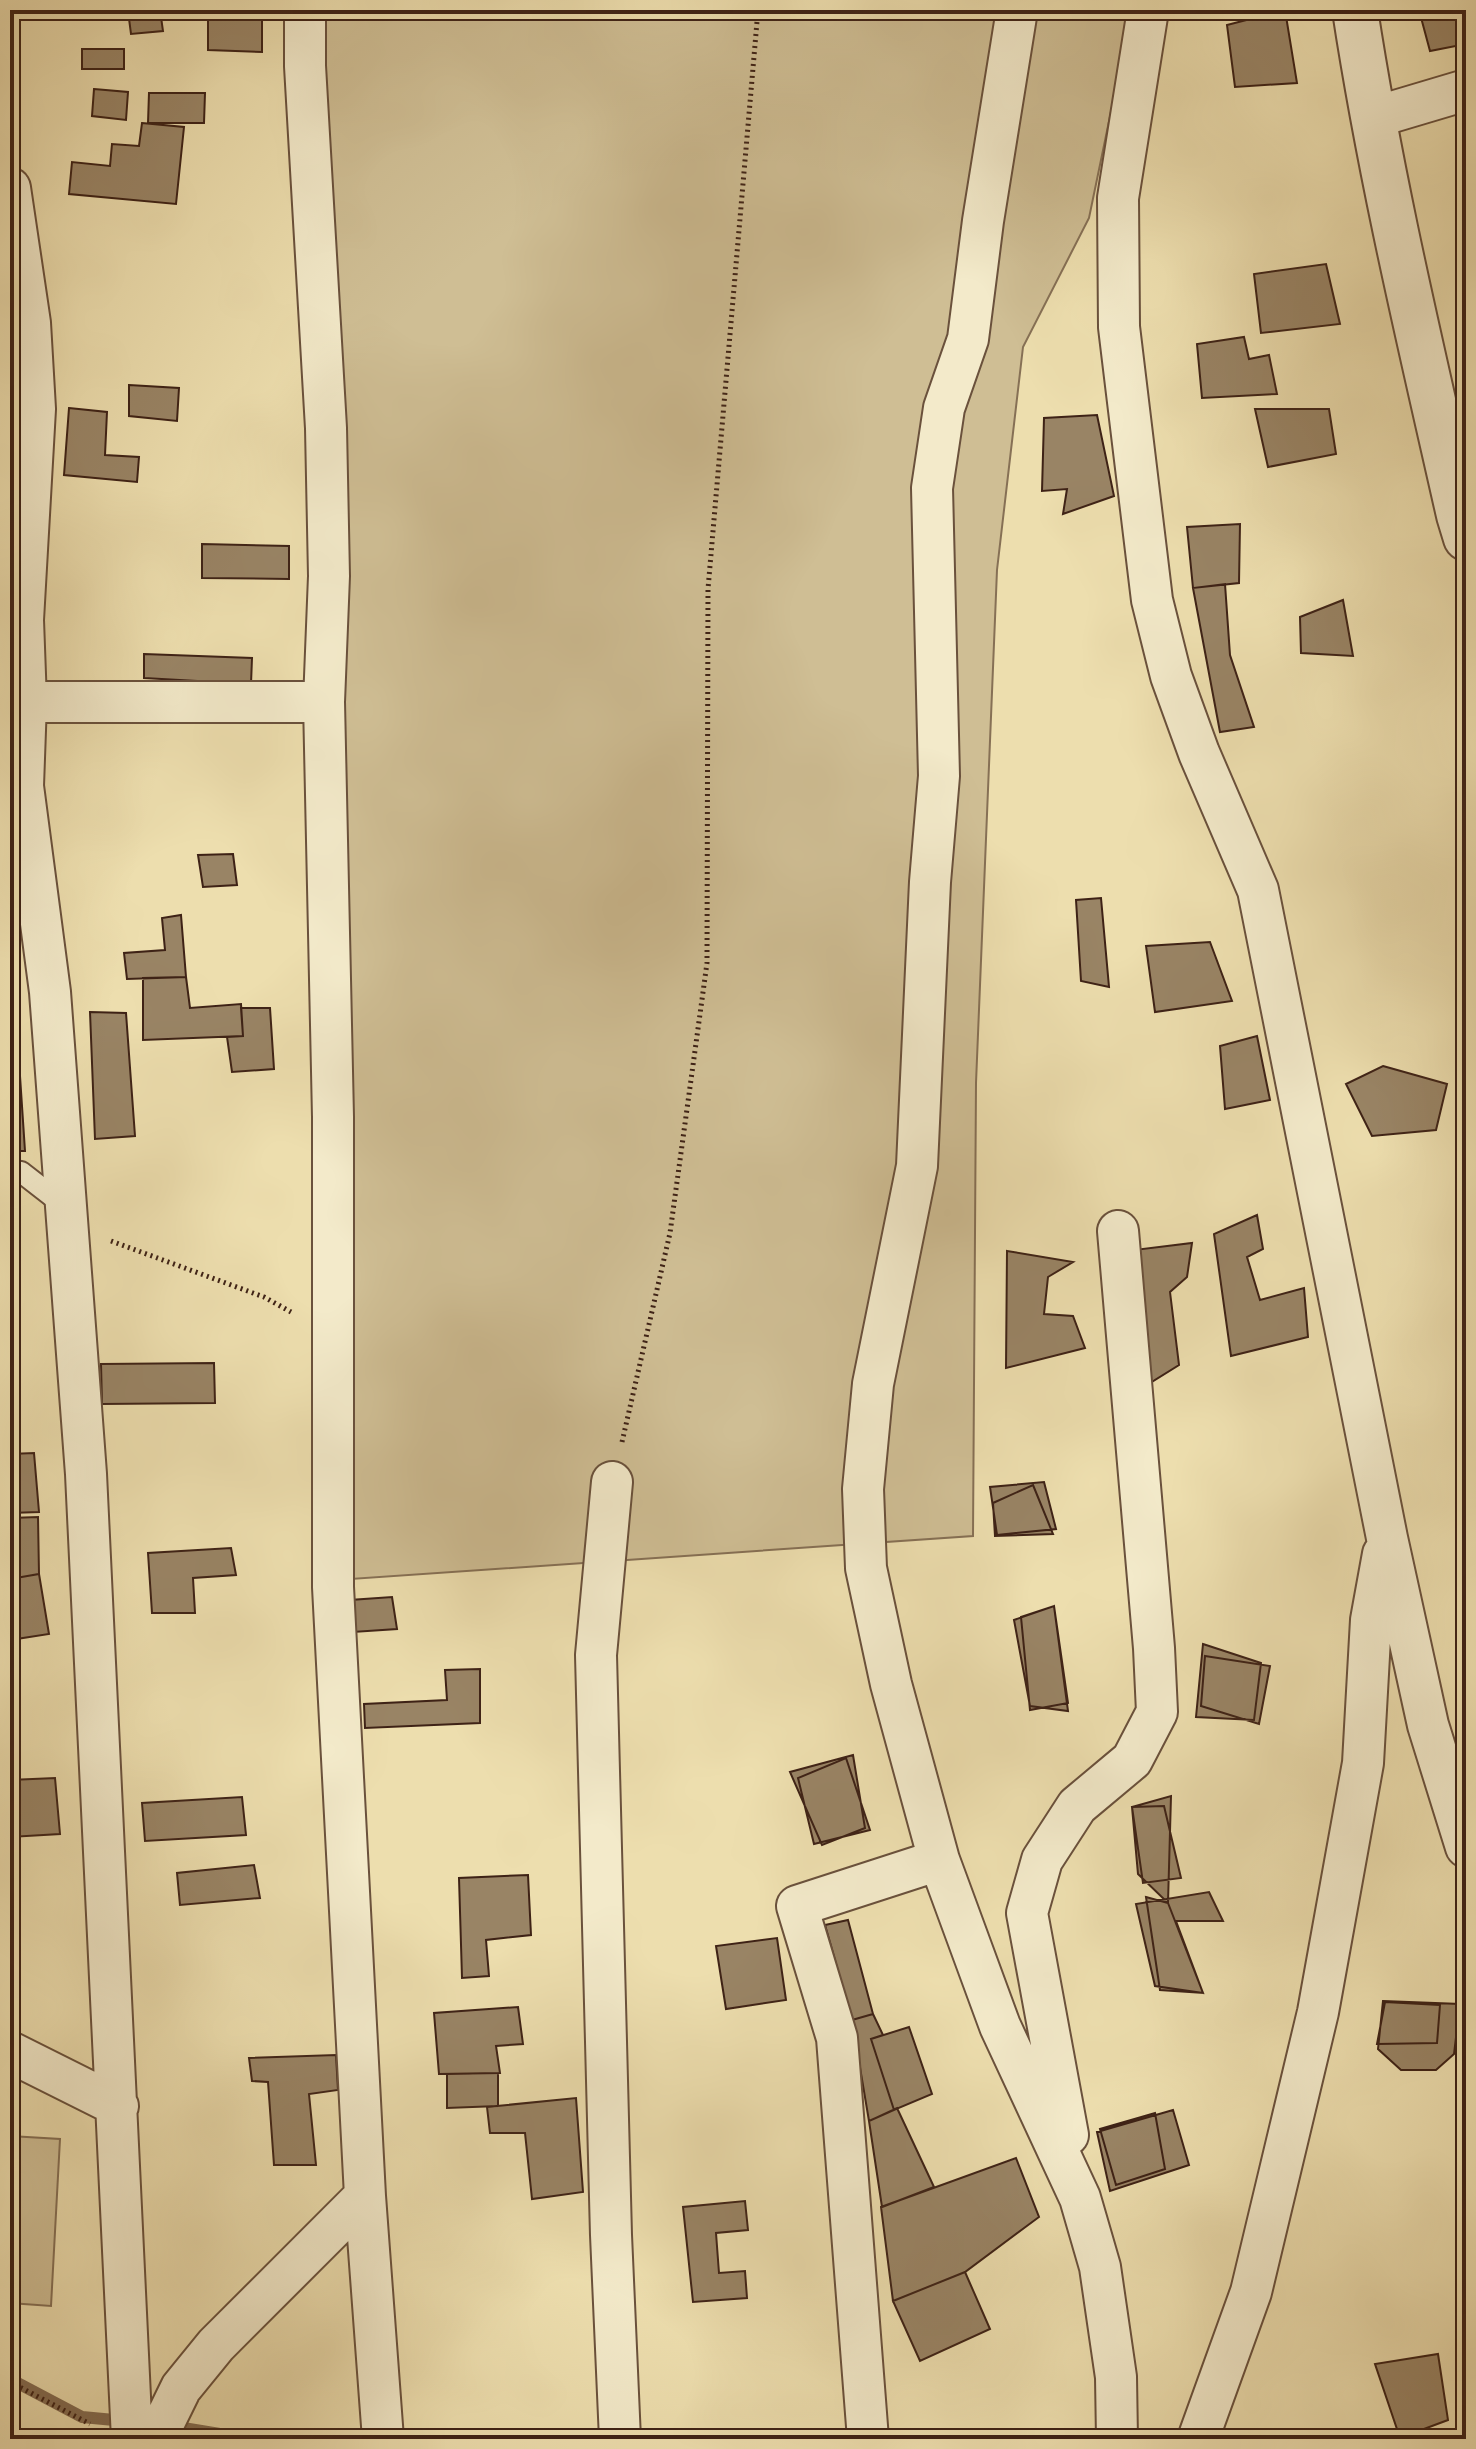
<svg xmlns="http://www.w3.org/2000/svg" width="1476" height="2449" font-family="'Sorts Mill Goudy',serif">
<style>
.green{fill:#cfbe94;stroke:#867055;stroke-width:2}
.lines{fill:none;stroke-linecap:round;stroke-linejoin:round}
.stream{stroke:#846c52;stroke-width:12}
.building{fill:#998465;stroke:#3e2216;stroke-width:2}
.service-casing{stroke:#6a513c;stroke-width:24}
.minor-casing{stroke:#6a513c;stroke-width:44}
.tertiary-casing{stroke:#6a513c;stroke-width:48}
.path{stroke:#3e2216;stroke-width:5;stroke-dasharray:2 4;stroke-linecap:butt}
.service{stroke:#f3eaca;stroke-width:20}
.minor{stroke:#f3eaca;stroke-width:40}
.tertiary{stroke:#f3eaca;stroke-width:44}
</style>
<rect width="100%" height="100%" fill="#eddeae"/>
<filter id="stains"><feTurbulence type="fractalNoise" baseFrequency=".0025" numOctaves="4"/><feColorMatrix values="0 0 0 0 .2 0 0 0 0 .09 0 0 0 0 .02 0 0 0 .5 -.17"/></filter>
<radialGradient id="worn" r=".72"><stop offset=".6" stop-color="#630" stop-opacity="0"/><stop offset="1" stop-color="#630" stop-opacity=".3"/></radialGradient>
<path class="green" d="M 322,10 L 1132,10 L 1089,218 L 1023,347 L 997,570 L 976,1083 L 973,1536 L 351,1579 Z
M 10,2136 L 60,2139 L 51,2306 L 10,2303 Z"/>
<g class="lines">
<path class="stream" d="M 10,2379 L 82,2417 L 125,2421
M 171,2426 L 250,2439"/>
</g>
<path class="building" d="M 160,10 L 163,31 L 131,34 L 128,11 Z
M 208,10 L 262,10 L 262,52 L 208,50 Z
M 1285,10 L 1297,83 L 1235,87 L 1227,25 Z
M 1419,10 L 1466,10 L 1466,44 L 1430,51 Z
M 82,49 L 124,49 L 124,69 L 82,69 Z
M 94,89 L 128,92 L 126,120 L 92,116 Z
M 149,93 L 205,93 L 204,123 L 148,123 Z
M 142,123 L 184,127 L 176,204 L 69,194 L 72,162 L 110,166 L 112,144 L 139,146 Z
M 1326,264 L 1340,324 L 1261,333 L 1254,274 Z
M 1244,337 L 1249,359 L 1269,355 L 1277,394 L 1202,398 L 1197,344 Z
M 129,385 L 179,388 L 177,421 L 129,416 Z
M 69,408 L 107,412 L 105,455 L 139,457 L 137,482 L 64,475 Z
M 1255,409 L 1329,409 L 1336,454 L 1268,467 Z
M 1097,415 L 1114,496 L 1063,514 L 1067,489 L 1042,491 L 1044,418 Z
M 1240,524 L 1239,583 L 1193,588 L 1187,527 Z
M 202,544 L 289,546 L 289,579 L 202,578 Z
M 1225,584 L 1230,655 L 1254,727 L 1220,732 L 1193,588 Z
M 1343,600 L 1353,656 L 1301,653 L 1300,617 Z
M 144,654 L 252,658 L 251,684 L 144,678 Z
M 233,854 L 237,885 L 203,887 L 198,855 Z
M 1101,898 L 1109,987 L 1081,981 L 1076,900 Z
M 181,915 L 186,977 L 127,979 L 124,953 L 165,950 L 162,918 Z
M 1210,942 L 1232,1001 L 1155,1012 L 1146,946 Z
M 186,977 L 190,1008 L 241,1004 L 243,1036 L 143,1040 L 143,978 Z
M 241,1008 L 270,1008 L 274,1069 L 232,1072 L 227,1037 L 243,1036 Z
M 90,1012 L 126,1013 L 135,1136 L 95,1139 Z
M 1257,1036 L 1270,1100 L 1225,1109 L 1220,1046 Z
M 10,1046 L 18,1046 L 25,1151 L 10,1151 Z
M 1383,1066 L 1447,1084 L 1436,1130 L 1372,1136 L 1346,1084 Z
M 1257,1215 L 1263,1249 L 1247,1257 L 1260,1300 L 1304,1288 L 1308,1337 L 1231,1356 L 1214,1234 Z
M 1192,1243 L 1187,1277 L 1170,1292 L 1179,1365 L 1150,1383 L 1134,1250 Z
M 1007,1251 L 1073,1262 L 1048,1277 L 1044,1314 L 1073,1316 L 1085,1348 L 1006,1368 Z
M 214,1363 L 215,1403 L 102,1404 L 101,1364 Z
M 34,1453 L 39,1512 L 10,1513 L 10,1454 Z
M 1044,1482 L 1056,1529 L 997,1535 L 990,1487 Z
M 1033,1485 L 1053,1534 L 995,1536 L 993,1503 Z
M 38,1517 L 39,1574 L 10,1579 L 10,1518 Z
M 231,1548 L 236,1575 L 193,1578 L 195,1613 L 152,1613 L 148,1553 Z
M 39,1574 L 49,1634 L 10,1640 L 10,1579 Z
M 392,1597 L 397,1629 L 353,1632 L 350,1600 Z
M 1054,1606 L 1068,1703 L 1030,1710 L 1021,1617 Z
M 1054,1606 L 1068,1711 L 1030,1706 L 1014,1620 Z
M 1203,1644 L 1261,1663 L 1254,1720 L 1196,1717 Z
M 1205,1656 L 1270,1666 L 1259,1724 L 1201,1706 Z
M 480,1669 L 480,1723 L 365,1728 L 364,1704 L 447,1700 L 445,1670 Z
M 853,1755 L 865,1828 L 822,1845 L 790,1772 Z
M 846,1758 L 870,1830 L 814,1844 L 798,1778 Z
M 55,1778 L 60,1834 L 10,1837 L 10,1780 Z
M 1171,1796 L 1168,1903 L 1138,1874 L 1132,1807 Z
M 242,1797 L 246,1835 L 145,1841 L 142,1803 Z
M 1164,1806 L 1181,1878 L 1143,1883 L 1132,1807 Z
M 254,1865 L 260,1898 L 180,1905 L 177,1873 Z
M 528,1875 L 531,1935 L 486,1940 L 489,1976 L 462,1978 L 459,1878 Z
M 1209,1892 L 1223,1921 L 1176,1921 L 1203,1993 L 1155,1986 L 1136,1904 Z
M 1146,1897 L 1168,1903 L 1203,1993 L 1160,1990 Z
M 10,1908 L 15,1908 L 16,1943 L 10,1944 Z
M 848,1920 L 873,2014 L 852,2020 L 825,1925 Z
M 777,1938 L 786,2000 L 726,2009 L 716,1946 Z
M 1383,2001 L 1460,2004 L 1454,2054 L 1436,2070 L 1401,2070 L 1378,2049 Z
M 1385,2002 L 1440,2005 L 1437,2043 L 1377,2044 Z
M 518,2007 L 523,2044 L 496,2046 L 500,2073 L 439,2074 L 434,2013 Z
M 873,2014 L 883,2035 L 871,2039 L 894,2110 L 869,2121 L 852,2020 Z
M 909,2027 L 932,2094 L 894,2110 L 871,2039 Z
M 336,2055 L 338,2090 L 309,2094 L 316,2165 L 274,2165 L 268,2082 L 252,2081 L 249,2058 Z
M 498,2073 L 498,2106 L 447,2108 L 447,2074 Z
M 576,2098 L 583,2192 L 532,2199 L 525,2133 L 490,2133 L 487,2107 Z
M 897,2108 L 934,2187 L 882,2207 L 869,2121 Z
M 1173,2110 L 1189,2165 L 1110,2191 L 1097,2132 Z
M 1155,2113 L 1165,2169 L 1116,2185 L 1100,2129 Z
M 1016,2158 L 1039,2217 L 965,2272 L 893,2301 L 881,2207 Z
M 745,2201 L 748,2230 L 716,2233 L 719,2273 L 745,2271 L 747,2298 L 693,2302 L 683,2207 Z
M 965,2272 L 990,2329 L 920,2361 L 893,2301 Z
M 1438,2354 L 1448,2420 L 1400,2438 L 1375,2364 Z"/>
<g class="lines">
<defs>
<path id="service" d="M 10,1171 L 21,1172 L 66,1207"/>
<path id="minor" d="M 305,10 L 305,66 L 326,428 L 329,576 L 324,702 L 333,1117 L 333,1587 L 365,2196 L 383,2439
M 1017,10 L 983,221 L 968,339 L 944,408 L 932,488 L 939,776 L 930,882 L 917,1166 L 873,1384 L 863,1489 L 866,1568 L 891,1684 L 939,1860 L 1000,2026 L 1080,2198 L 1100,2267 L 1116,2377 L 1117,2439
M 1148,10 L 1118,198 L 1119,327 L 1152,600 L 1171,676 L 1199,753 L 1258,890 L 1387,1538 L 1428,1725 L 1466,1847
M 1372,118 L 1466,90
M 10,188 L 30,323 L 35,409 L 23,620 L 26,702 L 23,786 L 50,992 L 86,1474 L 132,2439
M 10,699 L 26,702 L 324,702
M 612,1482 L 596,1655 L 611,2235 L 620,2439
M 10,2052 L 118,2106
M 1068,2135 L 1027,1913 L 1042,1860 L 1077,1806 L 1132,1760 L 1157,1712 L 1154,1648 L 1118,1231
M 156,2439 L 181,2388 L 216,2345 L 365,2196
M 868,2439 L 837,2038 L 797,1906 L 939,1860
M 1198,2439 L 1251,2292 L 1318,2012 L 1363,1763 L 1371,1620 L 1383,1554"/>
<path id="tertiary" d="M 1355,10 C 1381,180 1421,347 1459,515 L 1466,538"/>
</defs>
<use href="#service" class="service-casing"/>
<use href="#minor" class="minor-casing"/>
<use href="#tertiary" class="tertiary-casing"/>
<path class="path" d="M 111,1241 L 264,1297 L 291,1312
M 622,1442 L 670,1233 L 707,963 L 708,589 L 758,10
M 10,2382 L 90,2424"/>
<use href="#service" class="service"/>
<use href="#minor" class="minor"/>
<use href="#tertiary" class="tertiary"/>
</g>
<rect width="1476" height="2449" fill="none" stroke="#eddeae" stroke-width="40"/>
<rect x="12" y="12" width="1452" height="2425" fill="none" stroke="#3e2216" stroke-width="4"/>
<rect x="20" y="20" width="1436" height="2409" fill="none" stroke="#3e2216" stroke-width="2"/>
<rect width="100%" height="100%" filter="url(#stains)"/>
<rect width="100%" height="100%" fill="url(#worn)"/>
</svg>
